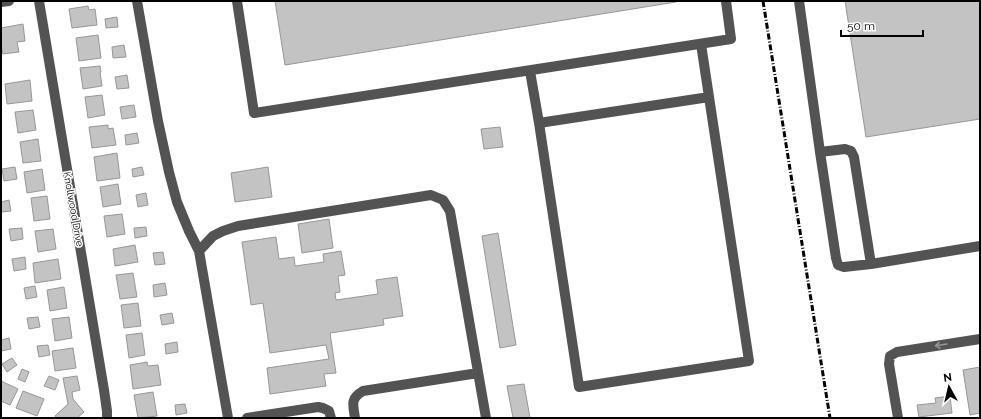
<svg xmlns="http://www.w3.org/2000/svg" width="981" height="419" font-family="Raleway,sans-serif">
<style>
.building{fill:#c3c3c3;stroke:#979797}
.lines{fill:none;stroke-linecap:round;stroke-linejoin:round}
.minor{stroke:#535353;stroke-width:10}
.rail{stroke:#000;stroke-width:3;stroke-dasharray:6 2 1 2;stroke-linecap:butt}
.oneway{stroke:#989898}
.labels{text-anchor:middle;stroke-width:3;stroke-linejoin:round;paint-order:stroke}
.street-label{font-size:10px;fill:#000;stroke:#fff}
</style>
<rect width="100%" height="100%" fill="#fff"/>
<path class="building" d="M 275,1 L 676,1 L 676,2 L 285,65 Z
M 845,1 L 980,1 L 980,119 L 866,137 Z
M 88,6 L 89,10 L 95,9 L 97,25 L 72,28 L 69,9 Z
M 117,17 L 118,27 L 106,28 L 105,19 Z
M 23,24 L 25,41 L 17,42 L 19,52 L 3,54 L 1,45 L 1,28 Z
M 98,35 L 101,58 L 79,61 L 76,38 Z
M 124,45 L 126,57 L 113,58 L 112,47 Z
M 100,66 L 101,72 L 100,72 L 102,86 L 83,89 L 80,68 Z
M 127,75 L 129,88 L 117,89 L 115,77 Z
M 30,80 L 32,101 L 7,104 L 5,84 Z
M 102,95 L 105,115 L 88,118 L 85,97 Z
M 134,105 L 136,117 L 122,119 L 120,107 Z
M 33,110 L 36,130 L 18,133 L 15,112 Z
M 108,125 L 108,129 L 113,128 L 116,145 L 92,148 L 89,127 Z
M 500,127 L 503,147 L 484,149 L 481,129 Z
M 137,133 L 139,143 L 126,145 L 125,135 Z
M 38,139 L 41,161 L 23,163 L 20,142 Z
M 117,153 L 120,178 L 97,181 L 94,157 Z
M 15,167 L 17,179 L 4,181 L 2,169 Z
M 142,167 L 144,175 L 133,177 L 132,169 Z
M 268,167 L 272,197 L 235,202 L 231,173 Z
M 42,169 L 45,190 L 27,193 L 24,172 Z
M 118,184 L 121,204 L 103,207 L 100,187 Z
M 146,193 L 148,205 L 138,207 L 136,195 Z
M 47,196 L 50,219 L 34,221 L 31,198 Z
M 9,200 L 11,211 L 1,212 L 1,202 Z
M 122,214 L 125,234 L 107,237 L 104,216 Z
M 329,219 L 333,248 L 302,253 L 298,224 Z
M 146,227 L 147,236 L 135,238 L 134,228 Z
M 22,228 L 23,239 L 11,241 L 9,229 Z
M 53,229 L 56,249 L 38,252 L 35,231 Z
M 498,233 L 516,345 L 500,348 L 482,236 Z
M 276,237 L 279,259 L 294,257 L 295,266 L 324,262 L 323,254 L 341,251 L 345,275 L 338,276 L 340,292 L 335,293 L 336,300 L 378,294 L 376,280 L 397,277 L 403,316 L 383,319 L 384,325 L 330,333 L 336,373 L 324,374 L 326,386 L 270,394 L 267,368 L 329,359 L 326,345 L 270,353 L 263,303 L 251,305 L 242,242 Z
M 135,245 L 138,262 L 115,266 L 113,249 Z
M 163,252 L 165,264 L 155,265 L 153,253 Z
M 25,257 L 26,269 L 14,271 L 12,259 Z
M 58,259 L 61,279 L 35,283 L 33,263 Z
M 133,273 L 137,297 L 120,299 L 116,275 Z
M 165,283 L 167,295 L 154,297 L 153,285 Z
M 35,286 L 37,297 L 26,299 L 24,288 Z
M 64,287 L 67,308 L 50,311 L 47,290 Z
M 138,303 L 141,326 L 124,328 L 121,305 Z
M 172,313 L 174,323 L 162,325 L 160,315 Z
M 38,317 L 40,327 L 29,329 L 27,318 Z
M 69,317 L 72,338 L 55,341 L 52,319 Z
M 142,333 L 145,355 L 129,358 L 126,335 Z
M 9,338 L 11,349 L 1,351 L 1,340 Z
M 177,342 L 178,352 L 166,354 L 165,344 Z
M 48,345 L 50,355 L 39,357 L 37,346 Z
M 73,348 L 76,368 L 55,371 L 52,351 Z
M 12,358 L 17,365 L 7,372 L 2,364 Z
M 147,362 L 148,366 L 158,365 L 161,385 L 133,389 L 130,365 Z
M 980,367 L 980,413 L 970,415 L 963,370 Z
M 22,369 L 29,372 L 25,382 L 18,379 Z
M 49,376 L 59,380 L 55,390 L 44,386 Z
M 77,376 L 80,390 L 72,392 L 73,399 L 84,412 L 77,418 L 57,418 L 55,416 L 68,404 L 63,378 Z
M 1,381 L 18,389 L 10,405 L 1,401 Z
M 524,384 L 530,418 L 513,418 L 507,386 Z
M 23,391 L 44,399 L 37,416 L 16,408 Z
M 153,392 L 157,416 L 138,418 L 134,395 Z
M 950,396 L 952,413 L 919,417 L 917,405 L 936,403 L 935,398 Z
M 185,404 L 187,413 L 176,415 L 175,405 Z"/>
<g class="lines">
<path class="minor" d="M 39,1 L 104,390 L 107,411 L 107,418
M 137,1 L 158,121 L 169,172 L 177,202 L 189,231 L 199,251 L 228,418
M 237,1 L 254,113 L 731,39 L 726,1
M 799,1 L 820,152
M 1,2 L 9,1
M 530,71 L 539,123 L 579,387 L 749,361 L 701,44
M 539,123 L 709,97
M 199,251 L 213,236 L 223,231 L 238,226 L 431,195 L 443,200 L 450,211 L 486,418
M 871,264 L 854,157 L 851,151 L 845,149 L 820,152 L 836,258 L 838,265 L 844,267 L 871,264 L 980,246
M 247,418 L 318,407 L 323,408 L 329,411 L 331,418
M 355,418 C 353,404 350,399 363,391 L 478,373
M 898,418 L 889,364 L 890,356 L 897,352 L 980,339"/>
<path class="rail" d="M 763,1 L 830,418"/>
</g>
<defs><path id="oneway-shaft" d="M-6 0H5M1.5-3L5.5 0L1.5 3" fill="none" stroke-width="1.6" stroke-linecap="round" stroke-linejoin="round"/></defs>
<use class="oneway" href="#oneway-shaft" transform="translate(941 345) rotate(171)"/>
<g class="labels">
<g class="street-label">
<text transform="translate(74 209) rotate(80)" y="4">Knollwood Drive</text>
</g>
</g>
<rect width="981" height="419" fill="none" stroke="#000000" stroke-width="4"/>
<g transform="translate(949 387) rotate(352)" stroke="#ffffff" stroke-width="3" paint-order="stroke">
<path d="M0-3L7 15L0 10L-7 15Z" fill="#000000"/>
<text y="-6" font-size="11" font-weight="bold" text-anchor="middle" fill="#000000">N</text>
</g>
<path d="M841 30v6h82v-6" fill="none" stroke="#000000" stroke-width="2"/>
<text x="847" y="30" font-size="12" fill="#000000" stroke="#ffffff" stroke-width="3" paint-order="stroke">50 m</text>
</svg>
